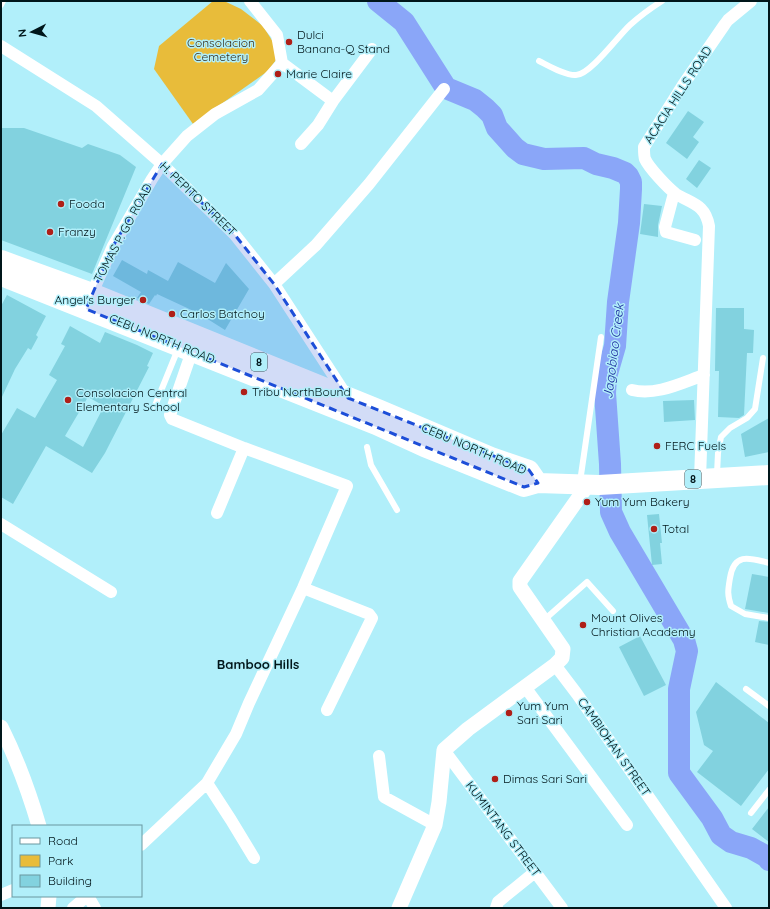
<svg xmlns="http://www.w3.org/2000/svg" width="770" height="909" font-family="Quicksand,sans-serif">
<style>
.green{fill:#e8bc3a}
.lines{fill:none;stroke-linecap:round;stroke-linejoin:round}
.river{stroke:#8aa6f8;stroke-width:22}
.building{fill:#82d2df;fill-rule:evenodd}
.service{stroke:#fff;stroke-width:6}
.minor{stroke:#fff;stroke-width:12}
.tertiary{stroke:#fff;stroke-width:15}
.primary{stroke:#fff;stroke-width:20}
.marked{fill:#1d4ed8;fill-opacity:0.2;stroke:#1d4ed8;stroke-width:3;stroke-dasharray:8 5;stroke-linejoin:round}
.poi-dot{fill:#af1f18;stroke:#b1effa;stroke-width:1.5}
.labels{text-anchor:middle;stroke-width:3;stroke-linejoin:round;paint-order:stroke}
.shield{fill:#b1effa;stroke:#35575d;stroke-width:1}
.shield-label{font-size:11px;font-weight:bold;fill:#00161a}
.poi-label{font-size:12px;fill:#00161a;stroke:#b1effa;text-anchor:start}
.park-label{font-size:12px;fill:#39301b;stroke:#b1effa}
.street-label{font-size:12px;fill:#00161a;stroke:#b1effa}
.water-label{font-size:13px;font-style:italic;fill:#1d2b9e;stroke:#b1effa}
.neighbourhood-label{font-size:13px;font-weight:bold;fill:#00161a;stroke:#b1effa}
</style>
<rect width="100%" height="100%" fill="#b1effa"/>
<path class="green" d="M 213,1 L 224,1 L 241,9 L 263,26 L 273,42 L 276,60 L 268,71 L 193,124 L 154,69 L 159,46 Z"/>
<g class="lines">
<path class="river" d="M 378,1 L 404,22 L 446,88 L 475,100 L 485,108 L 492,115 L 497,128 L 515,148 L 523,154 L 544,159 L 584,158 L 596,164 L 613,168 L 625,173 L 628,176 L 631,182 L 631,189 L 629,223 L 618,302 L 615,346 L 606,377 L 605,393 L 610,464 L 611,512 L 620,532 L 684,640 L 687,651 L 679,689 L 679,773 L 712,818 L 721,835 L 731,842 L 751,848 L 767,857 L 769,860"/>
</g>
<path class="building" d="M 688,111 L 704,122 L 693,137 L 699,142 L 687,159 L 666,143 Z
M 1,128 L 24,128 L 82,148 L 88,144 L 120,155 L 136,167 L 92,274 L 1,240 Z
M 699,160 L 711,168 L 697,188 L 686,179 Z
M 644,204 L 662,206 L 658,225 L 658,237 L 640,234 Z
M 122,260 L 147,274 L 148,270 L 168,281 L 178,262 L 215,283 L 226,263 L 249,289 L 225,330 L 198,313 L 157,294 L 156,296 L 155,295 L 149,304 L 137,298 L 141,292 L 113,276 Z
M 7,295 L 46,316 L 36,335 L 38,337 L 31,350 L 28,348 L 15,369 L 1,399 L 1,306 Z
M 716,308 L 744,308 L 744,329 L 754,330 L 753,353 L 747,353 L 744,415 L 739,418 L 718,417 L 719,371 L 715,371 Z
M 70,326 L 100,343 L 105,332 L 137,345 L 153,353 L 147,366 L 149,367 L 105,453 L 92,473 L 46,446 L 13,504 L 1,497 L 1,435 L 17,408 L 35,418 L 57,380 L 49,375 L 65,346 L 61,344 ZM 88,397 L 104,406 L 83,447 L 65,436 Z
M 694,400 L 695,420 L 664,422 L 663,401 Z
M 769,418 L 769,452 L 745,457 L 741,434 Z
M 659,514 L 662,543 L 660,543 L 662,564 L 652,565 L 647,515 Z
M 752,574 L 769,577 L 769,613 L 745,609 Z
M 759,621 L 769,622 L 769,645 L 755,642 Z
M 640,636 L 666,685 L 644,696 L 619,647 Z
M 716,682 L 769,723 L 769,769 L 741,806 L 697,772 L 713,751 L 704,745 L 696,712 Z
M 769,807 L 769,842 L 752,829 Z"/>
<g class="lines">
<path class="service" d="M 1,5 L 3,1
M 539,61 C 549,66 566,76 576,75 C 590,75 619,35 630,25 C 640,16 651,8 662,1
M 154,408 L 178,349
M 367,447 L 371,465 L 397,510
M 717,474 L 718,453 L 721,437 L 730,428 L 747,418 L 755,409 L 763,358
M 580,482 L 601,337
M 769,563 C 750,558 734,552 730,578 C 728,590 727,594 731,606 L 745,614 L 769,618
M 544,620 L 587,582 L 613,611
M 746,689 L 769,706
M 751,813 L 769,790"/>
<path class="minor" d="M 1,46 L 96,106 L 162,164 L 235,235 L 274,284 L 346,395
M 282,63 L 333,101
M 301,144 L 318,125 L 333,101 L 372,49
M 674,193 L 665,227 L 666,232 L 695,240
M 274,284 L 316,245 L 369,184 L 444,89
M 90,298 L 113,246 L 152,179 L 162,164 L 187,136 L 215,114 L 258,90 L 282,63 L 277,35 L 250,1
M 632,390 C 656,396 681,383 704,375
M 700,479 L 709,226 C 705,204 692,204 676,194 C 668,188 649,168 645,159 C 644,156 644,151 644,147 L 683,85 L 725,24 L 728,20 L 751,1
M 217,513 L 244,448
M 1,524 L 111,592
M 303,588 L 369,614 L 372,618 L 327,710
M 555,665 L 577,694 L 726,908
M 525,687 L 627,825
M 444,750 L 562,908
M 379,756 L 384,797 L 435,825
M 207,783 L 231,820 L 254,858
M 141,845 L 207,783 L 236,734 L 249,703 L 303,588 L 347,486 L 244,448 L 172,419 L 170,415 L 192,351
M 1,895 L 13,890
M 88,896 L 95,908
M 73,908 L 87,896
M 496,908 L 498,902 L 535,872"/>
<path class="tertiary" d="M 1,727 C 17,759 29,792 39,826
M 48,908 L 49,896
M 399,908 L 435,825 L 439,802 L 444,750 L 468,729 L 555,665 L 562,658 L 563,649 L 520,587 L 520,581 L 587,486"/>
<path class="primary" d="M 1,260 L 92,293 L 378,409 L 491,457 L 529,470 L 538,483
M 1,276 L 376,425 L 424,447 L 524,487 L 538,483 L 599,485 L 769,475"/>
</g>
<path class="marked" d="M 162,164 L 235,235 L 274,284 L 348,398 L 529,470 L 538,483 L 524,487 L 86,309 L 113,246 Z"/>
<g class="poi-dot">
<circle cx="289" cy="42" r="4"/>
<circle cx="278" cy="74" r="4"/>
<circle cx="61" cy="204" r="4"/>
<circle cx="50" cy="232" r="4"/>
<circle cx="143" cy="300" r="4"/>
<circle cx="172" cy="314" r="4"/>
<circle cx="244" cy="392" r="4"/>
<circle cx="68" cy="400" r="4"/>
<circle cx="657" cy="446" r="4"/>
<circle cx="587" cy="502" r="4"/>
<circle cx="654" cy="529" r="4"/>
<circle cx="583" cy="625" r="4"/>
<circle cx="509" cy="713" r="4"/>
<circle cx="495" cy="779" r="4"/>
</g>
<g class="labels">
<g class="shield">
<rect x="251" y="353" width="16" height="18" rx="3"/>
<rect x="685" y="470" width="16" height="18" rx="3"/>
</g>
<g class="shield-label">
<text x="259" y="366">8</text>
<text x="693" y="483">8</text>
</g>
<g class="poi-label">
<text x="297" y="39">Dulci<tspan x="297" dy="14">Banana-Q Stand</tspan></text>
<text x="286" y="78">Marie Claire</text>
<text x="69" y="208">Fooda</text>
<text x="58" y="236">Franzy</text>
<text x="135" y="304" text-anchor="end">Angel's Burger</text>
<text x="180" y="318">Carlos Batchoy</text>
<text x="252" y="396">Tribu NorthBound</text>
<text x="76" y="397">Consolacion Central<tspan x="76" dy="14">Elementary School</tspan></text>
<text x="665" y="450">FERC Fuels</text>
<text x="595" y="506">Yum Yum Bakery</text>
<text x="662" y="533">Total</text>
<text x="591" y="622">Mount Olives<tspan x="591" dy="14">Christian Academy</tspan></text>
<text x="517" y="710">Yum Yum<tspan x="517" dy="14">Sari Sari</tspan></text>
<text x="503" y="783">Dimas Sari Sari</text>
</g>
<g class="park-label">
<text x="221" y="47">Consolacion<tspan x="221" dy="14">Cemetery</tspan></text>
</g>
<g class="street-label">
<text transform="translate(678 95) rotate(-57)" y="4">ACACIA HILLS ROAD</text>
<text transform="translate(198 199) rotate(44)" y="4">H. PEPITO STREET</text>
<text transform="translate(123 233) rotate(-62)" y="4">TOMAS P. GO ROAD</text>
<text transform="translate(162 339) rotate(22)" y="4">CEBU NORTH ROAD</text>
<text transform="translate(474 449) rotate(23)" y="4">CEBU NORTH ROAD</text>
<text transform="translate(614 747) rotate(55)" y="4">CAMBIOHAN STREET</text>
<text transform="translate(503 829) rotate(53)" y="4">KUMINTANG STREET</text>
</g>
<g class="water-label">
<text transform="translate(613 351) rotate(-83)" y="5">Jagobiao Creek</text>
</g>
<g class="neighbourhood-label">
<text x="258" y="669">Bamboo Hills</text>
</g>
</g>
<rect width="770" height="909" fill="none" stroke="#00161a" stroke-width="4"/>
<rect x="12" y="825" width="130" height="72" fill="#b1effa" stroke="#6a98a0"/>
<rect x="20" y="838" width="20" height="6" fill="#ffffff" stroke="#6a98a0"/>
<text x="48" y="845" font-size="12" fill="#00161a">Road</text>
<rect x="20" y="855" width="20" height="12" fill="#e8bc3a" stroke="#6a98a0"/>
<text x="48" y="865" font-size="12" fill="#00161a">Park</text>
<rect x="20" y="875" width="20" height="12" fill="#82d2df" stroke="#6a98a0"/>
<text x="48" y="885" font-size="12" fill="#00161a">Building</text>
<g transform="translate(32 32) rotate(264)" stroke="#b1effa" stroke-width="3" paint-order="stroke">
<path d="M0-3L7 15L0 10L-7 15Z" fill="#00161a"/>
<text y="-6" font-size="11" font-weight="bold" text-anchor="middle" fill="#00161a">N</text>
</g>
</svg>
